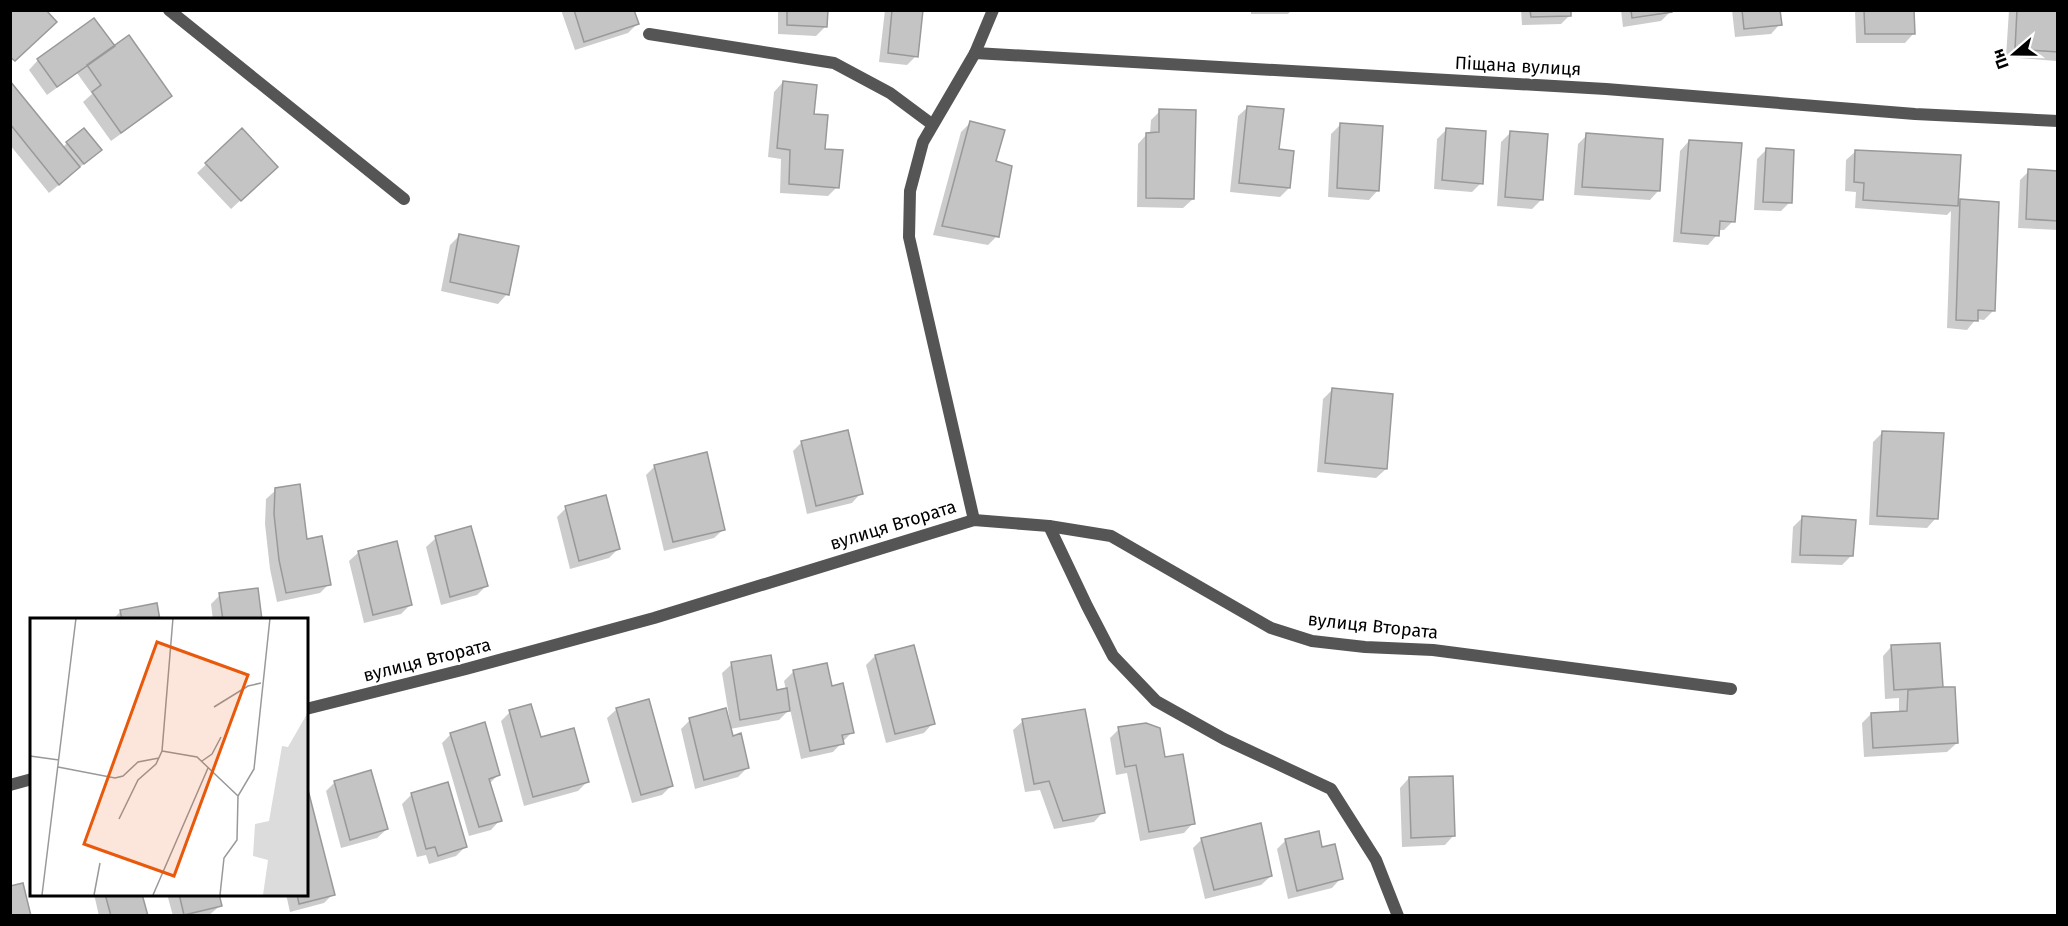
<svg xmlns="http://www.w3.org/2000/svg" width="2068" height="926" font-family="'Fira Sans',sans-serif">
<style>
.shadow{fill:#0003}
.building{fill:#c4c4c4;stroke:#999;stroke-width:1.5}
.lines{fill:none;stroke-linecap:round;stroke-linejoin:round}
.lane{stroke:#555;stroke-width:12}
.street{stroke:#555;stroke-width:12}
.labels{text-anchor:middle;stroke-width:5;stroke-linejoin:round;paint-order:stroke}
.street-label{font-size:18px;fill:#000;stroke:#fff}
.inset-road{fill:none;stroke:#999;stroke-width:1.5}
.view{fill:#e8590c;fill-opacity:0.15;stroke:#e8590c;stroke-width:3}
.inset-edge{fill:none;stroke:#000;stroke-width:3}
</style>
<rect width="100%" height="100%" fill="#fff"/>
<path class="shadow" d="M 561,10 L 633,10 L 637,24 L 628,33 L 575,50 Z
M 778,10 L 826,10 L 825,27 L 816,36 L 778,34 Z
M 885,10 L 922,10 L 916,56 L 907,65 L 879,62 Z
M 1251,10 L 1292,10 L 1288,14 L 1251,14 Z
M 1521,10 L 1570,10 L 1570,15 L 1561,24 L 1522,25 Z
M 1621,10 L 1671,10 L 1671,11 L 1661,21 L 1623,27 Z
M 1732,10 L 1779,10 L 1780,24 L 1771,34 L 1735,37 Z
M 1855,10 L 1913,10 L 1914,33 L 1905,43 L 1856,43 Z
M 2009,10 L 2058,10 L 2058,60 L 2056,61 L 2006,57 Z
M 114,48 L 170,96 L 161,105 L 111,141 L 83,102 L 92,94 L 77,73 L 47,95 L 29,70 L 38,60 Z
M 783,82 L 813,115 L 837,187 L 828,196 L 780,193 L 781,159 L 768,157 L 774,92 Z
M 10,84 L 62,148 L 67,143 L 96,154 L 49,193 L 10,145 Z
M 1248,107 L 1277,151 L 1289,188 L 1280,197 L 1230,192 L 1238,116 Z
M 1160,111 L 1193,199 L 1183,208 L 1137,207 L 1138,144 L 1147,134 L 1150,134 L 1151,120 Z
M 970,123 L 994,162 L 997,236 L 988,245 L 933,235 L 961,132 Z
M 1340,125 L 1378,190 L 1369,200 L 1328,197 L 1331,134 Z
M 1447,129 L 1481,183 L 1472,192 L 1434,189 L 1437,139 Z
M 242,130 L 267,176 L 231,209 L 197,173 Z
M 1510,133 L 1542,199 L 1532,209 L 1497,206 L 1501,142 Z
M 1587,135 L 1659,190 L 1650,200 L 1574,195 L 1578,144 Z
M 1689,141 L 1733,221 L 1724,230 L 1718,230 L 1717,235 L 1708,245 L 1673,242 L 1680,151 Z
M 1766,150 L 1790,202 L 1781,211 L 1754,210 L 1757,159 Z
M 1856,151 L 1956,205 L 1960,201 L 1993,311 L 1984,320 L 1976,319 L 1967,330 L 1947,328 L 1951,211 L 1947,215 L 1855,208 L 1856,192 L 1845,191 L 1846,160 Z
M 2029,171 L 2058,173 L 2058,230 L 2018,228 L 2020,180 Z
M 459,236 L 507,294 L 498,304 L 441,291 L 450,245 Z
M 1332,390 L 1386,469 L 1376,478 L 1317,472 L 1323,399 Z
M 1882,433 L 1936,518 L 1927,528 L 1869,525 L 1873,442 Z
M 802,442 L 861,493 L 852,503 L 807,514 L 793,451 Z
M 655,466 L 724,529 L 714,538 L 664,551 L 646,475 Z
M 276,490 L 329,584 L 320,593 L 277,602 L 270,569 L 265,524 L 266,499 Z
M 566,508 L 618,549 L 609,558 L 570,569 L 557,517 Z
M 1802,518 L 1851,556 L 1842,565 L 1791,563 L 1793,527 Z
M 436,538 L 486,586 L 477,595 L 441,605 L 426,547 Z
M 359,552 L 410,605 L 401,614 L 364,623 L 349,561 Z
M 256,590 L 261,620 L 213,620 L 211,604 L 220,595 Z
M 156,605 L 159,620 L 112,620 L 121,611 Z
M 1939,644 L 1941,689 L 1957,743 L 1947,752 L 1864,757 L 1862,723 L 1871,714 L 1899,713 L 1899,698 L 1885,699 L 1883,656 L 1892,646 Z
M 875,656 L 933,723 L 924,733 L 886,743 L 866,665 Z
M 732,664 L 776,691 L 786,690 L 784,681 L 794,671 L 831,687 L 852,732 L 833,752 L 801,759 L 790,709 L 779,720 L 730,729 L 747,768 L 738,777 L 695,789 L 681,729 L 690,720 L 730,722 L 722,673 Z
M 617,709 L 672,785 L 662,795 L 632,803 L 607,718 Z
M 510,712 L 587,782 L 578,791 L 524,806 L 501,721 Z
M 1023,721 L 1103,812 L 1094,822 L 1054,829 L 1040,790 L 1025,792 L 1013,730 Z
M 1119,729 L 1164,758 L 1193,823 L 1184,833 L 1140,841 L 1127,773 L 1116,775 L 1110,738 Z
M 451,734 L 498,775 L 489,784 L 500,820 L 491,830 L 469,836 L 442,743 Z
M 1409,778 L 1454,835 L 1445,845 L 1402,847 L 1400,788 Z
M 335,782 L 387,829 L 377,838 L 341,848 L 326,791 Z
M 306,787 L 333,894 L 324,903 L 290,912 L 286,894 L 306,894 Z
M 411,795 L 465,847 L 456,856 L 429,864 L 426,855 L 417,857 L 402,804 Z
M 1202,839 L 1271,876 L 1261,885 L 1205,899 L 1193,848 Z
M 1286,840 L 1321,849 L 1341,878 L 1332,888 L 1288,899 L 1277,849 Z
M 94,894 L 141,894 L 146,916 L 99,916 Z
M 167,894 L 218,894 L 221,905 L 208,916 L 173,916 Z"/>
<path class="building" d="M 10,10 L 46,10 L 57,22 L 15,61 L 10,57 Z
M 574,10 L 634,10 L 639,24 L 584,42 Z
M 787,10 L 828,10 L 827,27 L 787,25 Z
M 892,10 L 923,10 L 918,57 L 888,53 Z
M 1530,10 L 1571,10 L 1571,16 L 1531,17 Z
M 1631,10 L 1672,10 L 1672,12 L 1632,18 Z
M 1742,10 L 1780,10 L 1782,25 L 1744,29 Z
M 1864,10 L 1914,10 L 1915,34 L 1865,34 Z
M 2017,10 L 2058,10 L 2058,52 L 2015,49 Z
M 94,18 L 115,46 L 57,87 L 37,59 Z
M 129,35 L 172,96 L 121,133 L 92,92 L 101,85 L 87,65 Z
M 10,81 L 80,167 L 59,185 L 10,124 Z
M 783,81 L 817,85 L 814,114 L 828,115 L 825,149 L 843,150 L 839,188 L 789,184 L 790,150 L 777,148 Z
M 1247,106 L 1284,109 L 1279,149 L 1294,151 L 1290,188 L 1239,183 Z
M 1159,109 L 1196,110 L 1194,199 L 1146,198 L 1146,133 L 1159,132 Z
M 970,121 L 1005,130 L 996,161 L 1012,166 L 999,237 L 942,226 Z
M 1340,123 L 1383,126 L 1379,191 L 1337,188 Z
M 84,128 L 102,150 L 84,164 L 66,142 Z
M 242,128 L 278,167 L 241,201 L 205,163 Z
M 1446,128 L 1486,131 L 1483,184 L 1442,180 Z
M 1510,131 L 1548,134 L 1543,200 L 1505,197 Z
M 1586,133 L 1663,139 L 1660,191 L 1582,187 Z
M 1689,140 L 1742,143 L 1735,222 L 1720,221 L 1719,236 L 1681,233 Z
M 1766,148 L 1794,150 L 1792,203 L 1763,202 Z
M 1855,150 L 1961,155 L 1958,206 L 1863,200 L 1864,183 L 1854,182 Z
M 2028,169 L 2058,171 L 2058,221 L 2026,219 Z
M 1960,199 L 1999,202 L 1995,311 L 1978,310 L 1978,321 L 1956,320 Z
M 459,234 L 519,246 L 509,295 L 450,282 Z
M 1332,388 L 1393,394 L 1387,469 L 1325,463 Z
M 848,430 L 863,494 L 816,506 L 801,441 Z
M 1882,431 L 1944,433 L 1938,519 L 1877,516 Z
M 707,452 L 725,530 L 673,542 L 654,465 Z
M 300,484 L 307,539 L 322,536 L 331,585 L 286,593 L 279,560 L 274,514 L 275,488 Z
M 606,495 L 620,549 L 579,561 L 565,506 Z
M 1802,516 L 1856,520 L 1853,556 L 1800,555 Z
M 471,526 L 488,586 L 450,597 L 435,536 Z
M 397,541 L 412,605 L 373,615 L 358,551 Z
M 258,588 L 262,620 L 223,620 L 219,593 Z
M 157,603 L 160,620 L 122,620 L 120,610 Z
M 1940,643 L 1943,687 L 1894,690 L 1891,645 Z
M 914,645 L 935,724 L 895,734 L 875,655 Z
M 771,655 L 777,690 L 787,688 L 790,711 L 740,720 L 731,662 Z
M 827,663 L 832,686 L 843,683 L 854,733 L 842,735 L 844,744 L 810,751 L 793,670 Z
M 1943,687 L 1955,687 L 1958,743 L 1873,748 L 1871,713 L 1907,711 L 1908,690 Z
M 649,699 L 673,786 L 641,795 L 616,708 Z
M 531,704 L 541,737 L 574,728 L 589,782 L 533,797 L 509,710 Z
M 726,708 L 733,736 L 741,733 L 749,768 L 704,780 L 689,718 Z
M 1085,709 L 1105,813 L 1063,821 L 1049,781 L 1034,784 L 1022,719 Z
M 485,722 L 500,775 L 489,779 L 502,821 L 479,827 L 450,733 Z
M 1146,723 L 1160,728 L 1165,757 L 1183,754 L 1195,824 L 1149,832 L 1136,765 L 1125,767 L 1118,727 Z
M 371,770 L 388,829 L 350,840 L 334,781 Z
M 1453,776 L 1455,836 L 1411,838 L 1409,777 Z
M 306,782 L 335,895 L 299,904 L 297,894 L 306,894 Z
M 448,782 L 467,847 L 438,856 L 435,847 L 426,849 L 411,793 Z
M 1261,823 L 1272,876 L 1214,890 L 1201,838 Z
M 1319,831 L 1322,847 L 1335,844 L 1343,879 L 1297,891 L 1285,839 Z
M 23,883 L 31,916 L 10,916 L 10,886 Z
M 105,894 L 142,894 L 148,916 L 111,916 Z
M 179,894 L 219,894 L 222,906 L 184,915 Z"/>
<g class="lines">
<path class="lane" d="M 169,10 L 404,199
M 649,34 L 834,63 L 890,93 L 933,125
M 974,520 L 909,237 L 910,191 L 923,142 L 975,53 L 993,10
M 1049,526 L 1087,606 L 1113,656 L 1156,701 L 1224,739 L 1331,789 L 1376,860 L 1398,916"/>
<path class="street" d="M 975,53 L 1606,89 L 1915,114 L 2058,121
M 306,709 L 466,669 L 654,618 L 974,520 L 1049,526 L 1111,536 L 1271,628 L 1312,641 L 1365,647 L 1433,650 L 1731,689
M 10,785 L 32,779"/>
</g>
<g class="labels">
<g class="street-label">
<text transform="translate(1518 66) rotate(3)" y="6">Піщана вулиця</text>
<text transform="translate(893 525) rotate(-17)" y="6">вулиця Втората</text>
<text transform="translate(1373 626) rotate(6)" y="6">вулиця Втората</text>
<text transform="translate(427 660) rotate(-14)" y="6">вулиця Втората</text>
</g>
</g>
<g transform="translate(30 618)">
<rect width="278" height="278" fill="#fff"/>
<path d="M 277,96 L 277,277 L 233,277 L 238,242 L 223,238 L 225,206 L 239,203 L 252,128 L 258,129 Z" fill="#dcdcdc"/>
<path class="inset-road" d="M 184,89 L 218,68 L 231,65M 132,133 L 167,139 L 208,178M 0,138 L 29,142M 172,143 L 182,136 L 191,119M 28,149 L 85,160 L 93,158 L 108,144 L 129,140M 89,201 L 108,162 L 126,146 L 132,133 L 143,0M 12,277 L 46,0M 64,277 L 70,245M 123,277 L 178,150M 190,277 L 194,240 L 207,222 L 208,178 L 224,151 L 240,0"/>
<path class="view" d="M 127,24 L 218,57 L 144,258 L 54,226 Z"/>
<rect width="278" height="278" class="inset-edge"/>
</g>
<rect width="2068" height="926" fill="none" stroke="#000000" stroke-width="24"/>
<g transform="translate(2014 54) rotate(250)" stroke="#ffffff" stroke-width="4.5" paint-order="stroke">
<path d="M0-4.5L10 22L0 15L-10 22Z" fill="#000000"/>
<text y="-9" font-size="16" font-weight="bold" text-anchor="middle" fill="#000000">Пн</text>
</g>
</svg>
